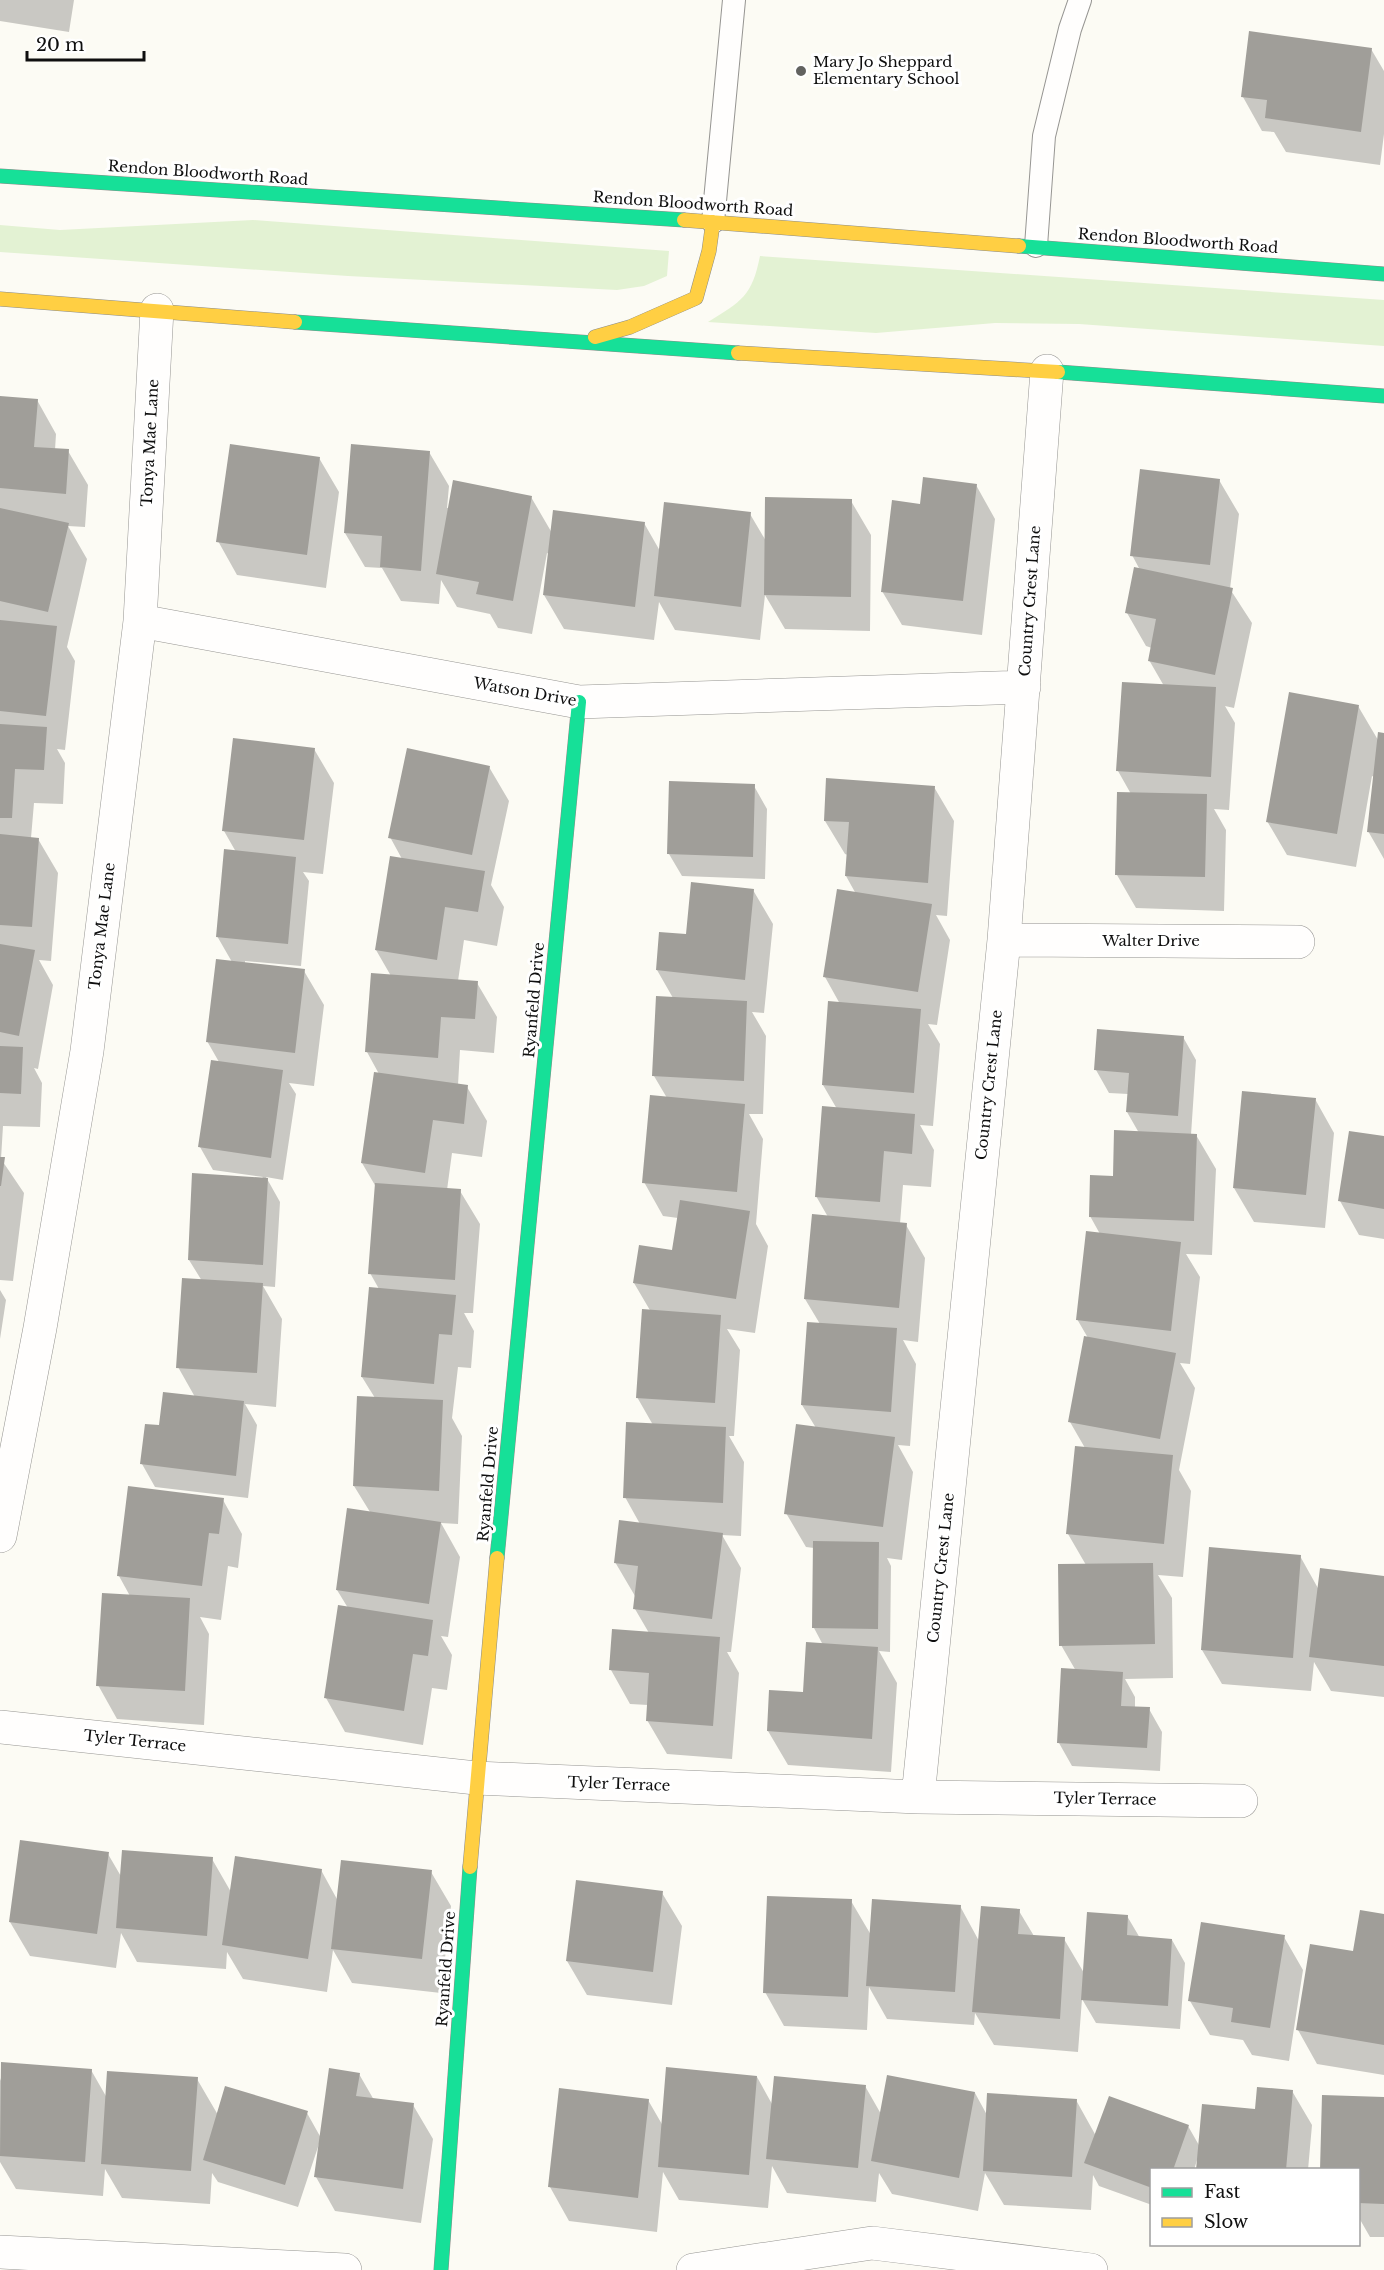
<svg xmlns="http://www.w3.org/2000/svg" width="1384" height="2270" font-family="'Libre Baskerville',serif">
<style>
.green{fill:#e3f2d3}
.shadow{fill:#0003}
.building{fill:#a09e99}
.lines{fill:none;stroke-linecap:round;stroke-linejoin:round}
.lane-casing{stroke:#969592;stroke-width:24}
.street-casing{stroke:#969592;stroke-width:34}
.fast-casing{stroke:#8c8c89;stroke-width:15}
.slow-casing{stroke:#8c8c89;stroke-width:15}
.lane{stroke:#fffefd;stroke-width:22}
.street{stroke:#fffefd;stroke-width:33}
.fast{stroke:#16e098;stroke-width:14}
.slow{stroke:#ffcf43;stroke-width:14}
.poi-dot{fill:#62625f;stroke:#fff;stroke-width:2}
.labels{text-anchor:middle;stroke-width:6;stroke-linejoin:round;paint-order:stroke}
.poi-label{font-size:15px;fill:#0f0f0f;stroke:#fff;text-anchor:start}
.street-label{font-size:15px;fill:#0f0f0f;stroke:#fff}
</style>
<rect width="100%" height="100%" fill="#fcfbf4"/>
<path class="green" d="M 253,220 L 669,251 L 667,276 L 644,286 L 617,290 L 348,276 L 0,252 L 0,225 L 60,230 Z
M 760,256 L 1384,300 L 1384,346 L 1079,324 L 995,323 L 876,333 L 708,322 C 742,301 752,296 760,256 Z"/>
<path class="shadow" d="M 0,0 L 74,0 L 69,32 L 0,21 Z
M 1371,49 L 1384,71 L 1384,134 L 1380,165 L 1286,152 L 1274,132 L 1262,131 L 1243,97 Z
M 0,397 L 37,400 L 56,434 L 55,450 L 68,451 L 88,485 L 85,527 L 68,526 L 87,559 L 67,647 L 75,661 L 65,750 L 57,749 L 65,763 L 63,804 L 34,803 L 31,838 L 38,839 L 58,873 L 51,961 L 39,960 L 53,985 L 38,1069 L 34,1068 L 42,1083 L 40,1127 L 3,1126 L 1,1159 L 24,1193 L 13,1281 L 0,1280 Z
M 429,452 L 449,486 L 447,508 L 531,497 L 552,533 L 644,523 L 660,551 L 750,514 L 766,541 L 851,501 L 871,535 L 870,631 L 785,629 L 765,595 L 760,640 L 675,630 L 659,602 L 654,640 L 564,629 L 544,595 L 549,554 L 547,553 L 532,634 L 498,628 L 490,614 L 457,607 L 441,580 L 439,604 L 401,601 L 382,568 L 365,567 L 345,533 Z
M 319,458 L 339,492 L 326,588 L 237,575 L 218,541 Z
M 1219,480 L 1239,514 L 1230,589 L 1252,623 L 1234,708 L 1225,706 L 1235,723 L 1229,810 L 1214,809 L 1226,830 L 1224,911 L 1136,908 L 1117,875 L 1131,794 L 1118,771 L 1164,686 L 1149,660 L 1152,648 L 1146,646 L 1127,613 L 1140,570 L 1132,555 Z
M 976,485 L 995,519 L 982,635 L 902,625 L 882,591 L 921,505 Z
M 1358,706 L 1378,740 L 1384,734 L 1384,859 L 1368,831 L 1374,777 L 1372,776 L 1356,867 L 1287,855 L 1267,821 Z
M 314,749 L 334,783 L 323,874 L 303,872 L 309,881 L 301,966 L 245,961 L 245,964 L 304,971 L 324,1005 L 314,1086 L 289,1083 L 296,1094 L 283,1180 L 266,1177 L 280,1202 L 275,1287 L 263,1286 L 282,1319 L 276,1407 L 245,1404 L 257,1425 L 248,1498 L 155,1487 L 142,1464 L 160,1427 L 195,1397 L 178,1367 L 202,1281 L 189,1260 L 263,1177 L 213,1170 L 200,1147 L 219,1062 L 207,1041 L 232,962 L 217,936 L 236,852 L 224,831 Z
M 489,767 L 509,801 L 491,885 L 504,907 L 497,946 L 464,940 L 458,981 L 477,983 L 497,1017 L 494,1053 L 460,1050 L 458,1085 L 467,1087 L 487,1121 L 482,1157 L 452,1153 L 447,1190 L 460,1191 L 480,1224 L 473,1313 L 464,1313 L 474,1331 L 471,1368 L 458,1367 L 452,1418 L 462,1436 L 458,1524 L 441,1523 L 460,1557 L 448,1637 L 441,1636 L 452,1655 L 447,1690 L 432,1688 L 423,1745 L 345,1732 L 326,1698 L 348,1608 L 337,1590 L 370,1512 L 354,1486 L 375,1398 L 362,1377 L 379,1289 L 370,1273 L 376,1187 L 362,1163 L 379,1074 L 367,1052 L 373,974 L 391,976 L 376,950 L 402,859 L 390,837 Z
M 754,786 L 767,809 L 765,879 L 682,876 L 669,854 Z
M 934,787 L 954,821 L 947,916 L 936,915 L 950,940 L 937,1025 L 928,1024 L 940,1044 L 933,1126 L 920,1125 L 934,1150 L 931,1187 L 903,1185 L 900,1224 L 906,1225 L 925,1258 L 918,1342 L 903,1340 L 916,1364 L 910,1446 L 898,1445 L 913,1472 L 902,1560 L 887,1558 L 891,1566 L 890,1652 L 879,1651 L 897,1683 L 891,1772 L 788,1765 L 768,1731 L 804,1694 L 823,1645 L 814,1628 L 814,1548 L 806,1547 L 786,1513 L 816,1428 L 802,1405 L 820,1324 L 805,1299 L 828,1217 L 816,1196 L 837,1109 L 823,1085 L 840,1004 L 825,977 L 856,894 L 846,876 L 848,855 L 845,854 L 825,821 Z
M 753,890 L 773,924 L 764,1013 L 752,1012 L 766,1036 L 763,1114 L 749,1114 L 763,1139 L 756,1224 L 768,1246 L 755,1333 L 727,1329 L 740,1350 L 734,1436 L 729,1436 L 744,1462 L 741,1536 L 722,1535 L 741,1568 L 731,1652 L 727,1652 L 739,1673 L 732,1759 L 667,1754 L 647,1720 L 648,1705 L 630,1704 L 611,1670 L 649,1633 L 635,1609 L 635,1596 L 615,1562 L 640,1524 L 625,1497 L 653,1425 L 637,1397 L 651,1312 L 634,1283 L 673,1252 L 678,1218 L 663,1216 L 644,1182 L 667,1098 L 654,1076 L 673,998 L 657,970 L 687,936 Z
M 1183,1037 L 1196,1060 L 1191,1135 L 1196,1135 L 1216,1169 L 1212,1255 L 1186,1254 L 1200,1277 L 1190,1364 L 1180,1363 L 1195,1388 L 1179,1470 L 1191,1491 L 1183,1577 L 1158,1575 L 1172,1598 L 1173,1678 L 1125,1679 L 1135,1697 L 1135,1708 L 1149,1709 L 1162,1732 L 1160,1771 L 1072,1766 L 1059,1743 L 1076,1671 L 1061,1645 L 1086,1565 L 1068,1534 L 1085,1448 L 1070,1422 L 1088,1338 L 1077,1319 L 1100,1234 L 1090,1216 L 1139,1133 L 1127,1112 L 1128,1094 L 1109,1093 L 1096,1070 Z
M 1315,1099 L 1334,1133 L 1325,1228 L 1254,1222 L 1234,1188 Z
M 1384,1138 L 1384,1239 L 1359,1235 L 1340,1201 Z
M 0,1290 L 6,1300 L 0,1339 Z
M 223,1500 L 242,1534 L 238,1568 L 228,1566 L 221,1620 L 200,1617 L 209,1634 L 204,1725 L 117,1719 L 98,1685 L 130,1596 L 119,1576 Z
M 1300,1556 L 1319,1590 L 1384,1578 L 1384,1697 L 1331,1691 L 1314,1662 L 1311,1691 L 1222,1684 L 1202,1650 Z
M 108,1854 L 122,1878 L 212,1859 L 231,1892 L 321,1870 L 338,1901 L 431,1872 L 451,1906 L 441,1993 L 352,1983 L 333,1950 L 327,1992 L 243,1979 L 227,1952 L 226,1969 L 137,1962 L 121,1933 L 116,1968 L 30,1956 L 10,1922 Z
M 662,1893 L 682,1926 L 672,2005 L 587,1995 L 567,1961 Z
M 851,1901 L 871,1935 L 960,1906 L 979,1941 L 1019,1911 L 1034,1936 L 1064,1939 L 1084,1973 L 1127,1916 L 1140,1938 L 1172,1940 L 1185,1963 L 1180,2029 L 1096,2023 L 1082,1999 L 1078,2052 L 994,2045 L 975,2013 L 974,2025 L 887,2019 L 869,1987 L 867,2030 L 784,2026 L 765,1992 Z
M 1384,1915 L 1384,2075 L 1317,2064 L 1298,2030 Z
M 1284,1937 L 1303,1970 L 1289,2061 L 1252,2055 L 1243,2040 L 1210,2035 L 1190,2001 Z
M 91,2070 L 107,2098 L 197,2079 L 218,2115 L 307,2113 L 321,2138 L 298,2207 L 218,2182 L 212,2173 L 210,2204 L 122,2198 L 105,2169 L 103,2196 L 16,2189 L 0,2162 L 0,2078 L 1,2081 Z
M 359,2074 L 374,2100 L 413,2105 L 433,2139 L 421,2223 L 335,2211 L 316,2177 Z
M 757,2077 L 772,2104 L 865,2086 L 881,2114 L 975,2093 L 987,2115 L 1076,2100 L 1096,2136 L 1188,2126 L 1200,2147 L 1292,2091 L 1312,2125 L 1308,2170 L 1198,2170 L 1197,2160 L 1194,2170 L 1152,2170 L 1152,2205 L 1099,2186 L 1093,2175 L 1091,2210 L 1004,2205 L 985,2173 L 978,2211 L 892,2194 L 879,2173 L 876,2202 L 787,2193 L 772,2166 L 768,2208 L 679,2200 L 663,2172 L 657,2232 L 569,2221 L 550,2187 L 648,2100 L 663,2126 Z
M 1384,2099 L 1384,2237 L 1370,2237 L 1358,2216 L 1358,2170 Z"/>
<path class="building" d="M 1249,31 L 1372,48 L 1361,132 L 1265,118 L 1267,100 L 1241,97 Z
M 0,396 L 38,399 L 34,447 L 69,449 L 66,494 L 0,488 Z
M 230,444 L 320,457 L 307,555 L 216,542 Z
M 351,444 L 430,451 L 421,571 L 380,567 L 382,536 L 344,533 Z
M 1140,469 L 1220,479 L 1210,565 L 1130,556 Z
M 923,477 L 977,484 L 963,601 L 881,592 L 892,500 L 920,504 Z
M 453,480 L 532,496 L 513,601 L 476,594 L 479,582 L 436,574 Z
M 765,497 L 852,499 L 851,597 L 764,595 Z
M 664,502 L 751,512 L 741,607 L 654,596 Z
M 0,508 L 69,523 L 48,612 L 0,601 Z
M 553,510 L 645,522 L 635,607 L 543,595 Z
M 1134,567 L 1233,588 L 1215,675 L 1148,661 L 1156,619 L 1125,613 Z
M 0,620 L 57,626 L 46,716 L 0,711 Z
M 1122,682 L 1216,687 L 1211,777 L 1116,771 Z
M 1289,692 L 1359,705 L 1337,834 L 1266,822 Z
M 0,724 L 47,727 L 44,770 L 15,769 L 12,818 L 0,818 Z
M 1378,732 L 1384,733 L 1384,834 L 1367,832 Z
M 233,738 L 315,748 L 304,840 L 222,831 Z
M 407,748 L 490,766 L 472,855 L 388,838 Z
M 826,778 L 935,786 L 928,883 L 845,876 L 849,822 L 824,821 Z
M 669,781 L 755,784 L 753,857 L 667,854 Z
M 1117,792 L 1207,794 L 1205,877 L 1115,875 Z
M 0,834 L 39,838 L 32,927 L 0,925 Z
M 224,849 L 296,857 L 288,944 L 216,937 Z
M 390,856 L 485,871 L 478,912 L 445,907 L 437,960 L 375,950 Z
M 691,882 L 754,889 L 745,980 L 656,970 L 659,932 L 686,934 Z
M 837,889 L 932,904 L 918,992 L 823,977 Z
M 0,944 L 35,950 L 19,1036 L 0,1032 Z
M 216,959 L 305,969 L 295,1053 L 206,1042 Z
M 371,973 L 478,981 L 475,1019 L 441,1017 L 438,1058 L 365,1052 Z
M 656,996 L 747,1001 L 744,1081 L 652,1076 Z
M 828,1001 L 921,1009 L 914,1093 L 822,1085 Z
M 1097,1029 L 1184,1036 L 1178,1116 L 1126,1112 L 1129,1073 L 1094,1070 Z
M 0,1046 L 23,1047 L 21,1094 L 0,1093 Z
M 211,1060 L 283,1070 L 271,1158 L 198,1147 Z
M 374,1072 L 468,1085 L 464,1124 L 433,1120 L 425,1173 L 361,1163 Z
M 1242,1091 L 1316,1098 L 1306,1195 L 1233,1188 Z
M 650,1095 L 745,1104 L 737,1192 L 642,1183 Z
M 822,1106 L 915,1114 L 912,1154 L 884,1151 L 880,1202 L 815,1197 Z
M 1114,1130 L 1197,1134 L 1194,1221 L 1089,1217 L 1090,1175 L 1113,1176 Z
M 1349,1131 L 1384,1136 L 1384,1209 L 1338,1201 Z
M 0,1157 L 5,1157 L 1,1186 L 0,1186 Z
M 192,1173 L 268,1178 L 263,1265 L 188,1260 Z
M 375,1183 L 461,1189 L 455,1280 L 368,1274 Z
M 680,1200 L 750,1211 L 736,1299 L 633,1283 L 639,1245 L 672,1250 Z
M 812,1214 L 907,1223 L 899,1308 L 804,1299 Z
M 1086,1231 L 1181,1242 L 1171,1331 L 1076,1320 Z
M 182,1278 L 263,1283 L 257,1373 L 176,1368 Z
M 369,1287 L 456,1295 L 452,1335 L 439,1334 L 434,1384 L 361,1377 Z
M 642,1309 L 721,1315 L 715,1403 L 636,1398 Z
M 807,1322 L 897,1328 L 891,1412 L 801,1405 Z
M 1084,1336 L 1176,1353 L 1160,1439 L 1068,1422 Z
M 163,1392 L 244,1401 L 236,1476 L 140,1464 L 145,1424 L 159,1425 Z
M 357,1396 L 443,1400 L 439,1491 L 353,1486 Z
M 626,1422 L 726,1427 L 723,1503 L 623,1498 Z
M 796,1424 L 895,1437 L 883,1527 L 784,1514 Z
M 1075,1446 L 1173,1455 L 1164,1544 L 1066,1534 Z
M 128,1486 L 224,1498 L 219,1534 L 209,1533 L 202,1586 L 117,1576 Z
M 347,1508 L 441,1522 L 429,1604 L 336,1590 Z
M 619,1520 L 723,1533 L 712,1619 L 633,1609 L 638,1566 L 614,1563 Z
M 813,1541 L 879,1542 L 878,1629 L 812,1628 Z
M 1209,1547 L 1301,1555 L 1293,1658 L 1201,1650 Z
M 1153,1563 L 1155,1644 L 1059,1646 L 1058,1564 Z
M 1320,1568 L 1384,1576 L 1384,1666 L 1309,1657 Z
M 102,1593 L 190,1598 L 185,1691 L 96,1686 Z
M 338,1605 L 433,1620 L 428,1656 L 413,1654 L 404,1711 L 324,1698 Z
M 612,1629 L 720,1637 L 713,1726 L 646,1721 L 649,1673 L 609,1670 Z
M 806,1642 L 878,1647 L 872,1739 L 767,1731 L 769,1690 L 803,1692 Z
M 1061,1668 L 1123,1672 L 1121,1706 L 1150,1707 L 1147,1748 L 1057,1743 Z
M 20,1840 L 109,1852 L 97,1934 L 9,1922 Z
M 122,1850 L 213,1857 L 207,1936 L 116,1928 Z
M 235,1856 L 322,1869 L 308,1959 L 222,1945 Z
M 341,1860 L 432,1870 L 422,1959 L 331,1949 Z
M 576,1880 L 663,1891 L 653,1972 L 566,1961 Z
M 767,1896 L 852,1899 L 848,1997 L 763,1993 Z
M 872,1899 L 961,1905 L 955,1992 L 866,1986 Z
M 981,1906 L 1020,1909 L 1018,1934 L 1065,1937 L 1060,2019 L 972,2012 Z
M 1360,1910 L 1384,1914 L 1384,2045 L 1296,2030 L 1310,1944 L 1353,1951 Z
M 1087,1912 L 1128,1915 L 1127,1935 L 1172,1939 L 1168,2006 L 1081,2000 Z
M 1201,1922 L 1285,1935 L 1270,2028 L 1231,2022 L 1233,2008 L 1188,2001 Z
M 1,2062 L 92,2069 L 85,2162 L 0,2156 Z
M 666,2067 L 757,2076 L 749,2175 L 658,2167 Z
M 329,2068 L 360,2073 L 356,2096 L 414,2103 L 403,2189 L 314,2177 Z
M 107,2071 L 198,2077 L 191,2171 L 101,2164 Z
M 887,2075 L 975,2092 L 959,2178 L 871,2161 Z
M 774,2076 L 866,2085 L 858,2168 L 766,2159 Z
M 225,2086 L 308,2111 L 285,2185 L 203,2160 Z
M 1257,2087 L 1293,2090 L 1286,2170 L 1196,2170 L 1202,2104 L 1255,2109 Z
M 559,2088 L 649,2099 L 638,2198 L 548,2187 Z
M 987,2093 L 1077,2099 L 1072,2177 L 983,2171 Z
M 1322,2095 L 1384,2097 L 1384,2204 L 1358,2203 L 1358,2170 L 1320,2170 Z
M 1109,2096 L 1189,2125 L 1173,2170 L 1152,2170 L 1152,2188 L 1084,2163 Z"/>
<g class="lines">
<defs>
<path id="lane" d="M 713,222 L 734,0
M 1036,246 L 1044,136 L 1070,29 L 1080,0"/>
<path id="street" d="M 140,621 L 579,702 L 1024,687
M 1004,940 L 1298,942
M 0,1536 L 40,1328 L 87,1051 L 140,621 L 157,310
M 0,1727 L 476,1778 L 918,1797 L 1241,1801
M 918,1797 L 1004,940 L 1047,371
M 0,2252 L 345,2270
M 693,2270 L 872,2243 L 1091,2270"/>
<path id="fast" d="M 0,176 L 684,220
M 1019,246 L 1384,274
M 295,322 L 738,353
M 1058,372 L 1384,396
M 497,1558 L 579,702
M 441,2270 L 470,1867"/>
<path id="slow" d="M 684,220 L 1019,246
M 0,299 L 295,322
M 595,337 L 630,327 L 696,298 L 709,251 L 713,222
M 738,353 L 1058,372
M 470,1867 L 497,1558"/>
</defs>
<use href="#lane" class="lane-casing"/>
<use href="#street" class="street-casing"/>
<use href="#fast" class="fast-casing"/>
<use href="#slow" class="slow-casing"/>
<use href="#lane" class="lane"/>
<use href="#street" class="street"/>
<use href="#fast" class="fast"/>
<use href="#slow" class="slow"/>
</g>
<circle class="poi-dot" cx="801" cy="71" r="6"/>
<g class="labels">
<g class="poi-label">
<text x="813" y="67">Mary Jo Sheppard<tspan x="813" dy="17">Elementary School</tspan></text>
</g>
<g class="street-label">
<text transform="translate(208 173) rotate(4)" y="5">Rendon Bloodworth Road</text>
<text transform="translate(693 204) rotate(4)" y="5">Rendon Bloodworth Road</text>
<text transform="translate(1178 241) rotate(4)" y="5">Rendon Bloodworth Road</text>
<text transform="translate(150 443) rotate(-87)" y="5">Tonya Mae Lane</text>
<text transform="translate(1030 601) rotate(-86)" y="5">Country Crest Lane</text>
<text transform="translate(525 692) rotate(10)" y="5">Watson Drive</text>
<text transform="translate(102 926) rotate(-83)" y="5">Tonya Mae Lane</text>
<text x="1151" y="946">Walter Drive</text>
<text transform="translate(534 1000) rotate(-85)" y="5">Ryanfeld Drive</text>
<text transform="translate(989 1085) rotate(-84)" y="5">Country Crest Lane</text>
<text transform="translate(488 1484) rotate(-85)" y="5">Ryanfeld Drive</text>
<text transform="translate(941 1568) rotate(-84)" y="5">Country Crest Lane</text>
<text transform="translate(135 1741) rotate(6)" y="5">Tyler Terrace</text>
<text transform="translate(619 1784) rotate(2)" y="5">Tyler Terrace</text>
<text transform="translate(1105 1799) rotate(1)" y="5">Tyler Terrace</text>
<text transform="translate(446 1969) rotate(-86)" y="5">Ryanfeld Drive</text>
</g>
</g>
<rect x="1150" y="2168" width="210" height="78" fill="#ffffff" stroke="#9f9f9f" stroke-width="1.5"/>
<rect x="1162" y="2188" width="30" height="9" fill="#16e098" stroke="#9f9f9f" stroke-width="1.5"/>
<text x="1204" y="2198" font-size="18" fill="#0f0f0f">Fast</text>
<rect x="1162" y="2218" width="30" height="9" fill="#ffcf43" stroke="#9f9f9f" stroke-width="1.5"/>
<text x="1204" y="2228" font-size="18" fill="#0f0f0f">Slow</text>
<path d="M27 51v9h117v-9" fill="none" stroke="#0f0f0f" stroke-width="3"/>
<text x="36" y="51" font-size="18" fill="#0f0f0f" stroke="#ffffff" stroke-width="4.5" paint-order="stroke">20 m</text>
</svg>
